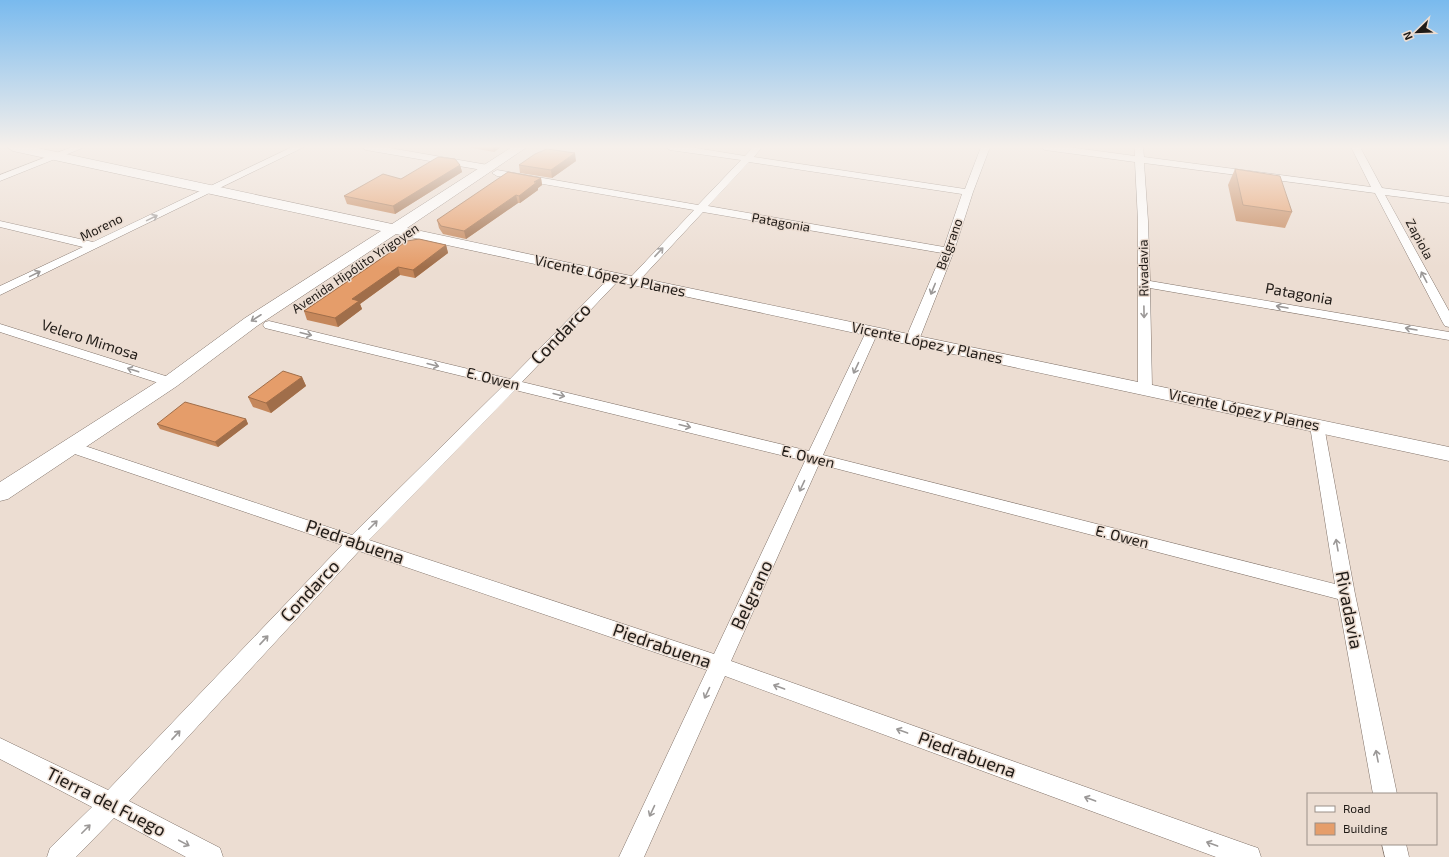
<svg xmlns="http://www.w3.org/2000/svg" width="1449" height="857" font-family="'Exo 2',sans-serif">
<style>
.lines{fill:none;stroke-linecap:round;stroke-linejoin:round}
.street-casing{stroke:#807269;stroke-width:1}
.secondary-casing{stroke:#807269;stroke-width:1}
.street{fill:#fff;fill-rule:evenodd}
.secondary{fill:#fff;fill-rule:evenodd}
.wall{fill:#c5875b}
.shaded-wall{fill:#a06e4a}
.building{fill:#e59d6a;stroke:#a06e4a}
.oneway{stroke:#9b9897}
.labels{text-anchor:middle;stroke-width:3;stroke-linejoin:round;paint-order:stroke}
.far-street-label{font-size:13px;fill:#201b17;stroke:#ecddd2}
.street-label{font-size:15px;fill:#201b17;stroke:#ecddd2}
.near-street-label{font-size:18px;fill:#201b17;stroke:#ecddd2}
</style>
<rect width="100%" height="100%" fill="#ecddd2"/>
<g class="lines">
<defs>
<path id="street" d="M 72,147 L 85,147 L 0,181 L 0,175 Z
M 292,147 L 304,147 L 0,295 L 0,286 L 83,247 L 0,227 L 0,221 L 93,242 Z
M 362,147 L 384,147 L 488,165 L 493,168 L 488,171 L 366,150 Z
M 666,147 L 690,147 L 745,156 L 753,147 L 762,147 L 754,157 L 965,189 L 981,147 L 990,147 L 973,192 L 954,251 L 919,340 L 917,343 L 907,343 L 905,340 L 942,253 L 703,212 L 637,283 L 629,283 L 627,281 L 629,279 L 694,210 L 497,176 L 492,173 L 497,170 L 698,205 L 741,160 L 670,150 ZM 749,162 L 962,194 L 944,247 L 708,206 Z
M 1041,147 L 1068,147 L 1135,156 L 1135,147 L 1143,147 L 1144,157 L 1371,187 L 1351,147 L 1360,147 L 1382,188 L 1449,197 L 1449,203 L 1385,195 L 1449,311 L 1449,327 L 1445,326 L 1443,323 L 1375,193 L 1144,163 L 1148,221 L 1150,281 L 1449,332 L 1449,340 L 1150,288 L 1152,388 L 1150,391 L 1145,392 L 1140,391 L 1138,388 L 1138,221 L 1135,162 L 1045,150 Z
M 615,274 L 619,276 L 621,278 L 619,280 L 522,382 L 809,451 L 866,332 L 867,329 L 877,329 L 878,332 L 823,455 L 1335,584 L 1310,426 L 1312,423 L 1317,421 L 1322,423 L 1324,426 L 1355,594 L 1397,794 L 1373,794 L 1338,599 L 819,464 L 731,661 L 1249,845 L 1258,848 L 1261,857 L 1216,857 L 725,676 L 644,857 L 619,857 L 707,670 L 359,551 L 129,801 L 220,848 L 223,857 L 186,857 L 114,818 L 76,857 L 47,857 L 50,848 L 92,807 L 0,759 L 0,738 L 108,790 L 342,545 L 66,451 L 63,447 L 66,443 L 71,442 L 76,443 L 352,535 L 503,386 L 265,328 L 263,325 L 265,322 L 269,321 L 510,379 L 611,276 ZM 515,390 L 805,461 L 714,654 L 369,540 Z
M 0,324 L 175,379 L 177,382 L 175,385 L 170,386 L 165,385 L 0,332 Z
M 1382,844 L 1406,844 L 1409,857 L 1385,857 Z"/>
<path id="secondary" d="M 7,147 L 33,147 L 392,224 L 512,147 L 527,147 L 407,228 L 612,272 L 1449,447 L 1449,461 L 396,234 L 257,326 L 177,386 L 8,499 L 0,501 L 0,482 L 163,378 L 245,318 L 381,231 L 13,151 Z"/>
</defs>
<use href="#street" class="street-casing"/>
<use href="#secondary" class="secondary-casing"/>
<use href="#street" class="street"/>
<use href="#secondary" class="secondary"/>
</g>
<path class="wall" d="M 467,147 L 501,147 L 494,152 Z
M 576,161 L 552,178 L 520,173 L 519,165 Z
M 460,165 L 462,172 L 395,214 L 347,204 L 344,196 L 401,179 Z
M 1235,169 L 1292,212 L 1285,228 L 1236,221 L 1228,185 Z
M 541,178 L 542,185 L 538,188 L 538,190 L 520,203 L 518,203 L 466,239 L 443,234 L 439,228 L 437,220 Z
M 407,241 L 446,245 L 448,253 L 415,278 L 400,275 L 360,304 L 362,309 L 338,327 L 307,320 L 304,311 Z
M 302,377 L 306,386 L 271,413 L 253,407 L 248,397 Z
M 246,419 L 248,424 L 218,447 L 160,429 L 157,424 Z"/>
<path class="shaded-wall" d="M 493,147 L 501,147 L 494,152 Z
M 575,153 L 576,161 L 552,178 L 551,170 Z
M 460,165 L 462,172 L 395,214 L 393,206 Z
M 541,178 L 542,185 L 538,188 L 538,190 L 520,203 L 519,196 L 534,182 Z
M 516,195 L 518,203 L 466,239 L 464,231 Z
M 446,245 L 448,253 L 415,278 L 413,270 Z
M 398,267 L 400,275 L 360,304 L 362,309 L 338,327 L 335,318 L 352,299 Z
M 302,377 L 306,386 L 271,413 L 266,403 Z
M 246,419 L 248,424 L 218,447 L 215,442 Z"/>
<path class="building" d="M 547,149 L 575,153 L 551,170 L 519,165 L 535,154 Z
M 438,157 L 455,159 L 460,165 L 393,206 L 344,196 L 383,174 L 401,179 Z
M 1235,169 L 1280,176 L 1292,212 L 1243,205 Z
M 508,172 L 541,178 L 534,182 L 537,182 L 519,196 L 516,195 L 464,231 L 441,226 L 437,220 Z
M 419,239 L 446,245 L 413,270 L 398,267 L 352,299 L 359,301 L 335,318 L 304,311 L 407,241 Z
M 283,371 L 302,377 L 266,403 L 248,397 Z
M 185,402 L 246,419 L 215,442 L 157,424 Z"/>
<defs><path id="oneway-shaft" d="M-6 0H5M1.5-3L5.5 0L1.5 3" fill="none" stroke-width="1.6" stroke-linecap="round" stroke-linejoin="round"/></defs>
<g class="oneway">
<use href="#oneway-shaft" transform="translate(152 218) rotate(-26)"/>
<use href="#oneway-shaft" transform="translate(659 252) rotate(-47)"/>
<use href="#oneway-shaft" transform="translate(35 274) rotate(-26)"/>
<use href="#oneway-shaft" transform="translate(1424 277) rotate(-118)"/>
<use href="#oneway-shaft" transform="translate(933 289) rotate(112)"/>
<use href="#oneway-shaft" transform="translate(1282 307) rotate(-170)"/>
<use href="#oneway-shaft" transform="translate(1144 312) rotate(89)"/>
<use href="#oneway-shaft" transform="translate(256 318) rotate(147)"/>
<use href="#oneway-shaft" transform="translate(1411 329) rotate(-170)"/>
<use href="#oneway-shaft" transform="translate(306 334) rotate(14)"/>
<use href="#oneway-shaft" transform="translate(433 365) rotate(14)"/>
<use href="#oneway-shaft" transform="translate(856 368) rotate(115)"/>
<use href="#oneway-shaft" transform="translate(133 370) rotate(-162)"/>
<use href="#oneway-shaft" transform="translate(559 395) rotate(14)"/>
<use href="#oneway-shaft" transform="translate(685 426) rotate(14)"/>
<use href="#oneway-shaft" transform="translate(802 486) rotate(115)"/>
<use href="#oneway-shaft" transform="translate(373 525) rotate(-45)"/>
<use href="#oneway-shaft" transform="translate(1337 545) rotate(-100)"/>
<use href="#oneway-shaft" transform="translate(264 640) rotate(-47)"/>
<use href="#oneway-shaft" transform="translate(779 687) rotate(-160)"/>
<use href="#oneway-shaft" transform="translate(707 693) rotate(115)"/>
<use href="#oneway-shaft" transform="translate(902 731) rotate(-160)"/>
<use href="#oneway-shaft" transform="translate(176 735) rotate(-47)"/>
<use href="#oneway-shaft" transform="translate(1377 756) rotate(-101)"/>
<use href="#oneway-shaft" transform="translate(1090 799) rotate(-160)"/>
<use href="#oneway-shaft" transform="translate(652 811) rotate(115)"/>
<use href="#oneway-shaft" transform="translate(86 829) rotate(-45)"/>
<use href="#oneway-shaft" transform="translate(184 843) rotate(28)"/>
<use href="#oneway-shaft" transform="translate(1212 844) rotate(-160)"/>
</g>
<linearGradient id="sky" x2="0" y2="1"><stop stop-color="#79baee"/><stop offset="0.55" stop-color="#f6f0eb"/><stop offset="1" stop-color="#f6f0eb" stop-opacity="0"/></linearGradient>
<rect width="1449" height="267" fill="url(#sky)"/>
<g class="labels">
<g class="far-street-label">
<text transform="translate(781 222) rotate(10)" y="5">Patagonia</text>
<text transform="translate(101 227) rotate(-26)" y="5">Moreno</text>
<text transform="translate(1420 239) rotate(62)" y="5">Zapiola</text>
<text transform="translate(949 244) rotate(-70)" y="5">Belgrano</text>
<text transform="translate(355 268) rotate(-34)" y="5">Avenida Hipólito Yrigoyen</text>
<text transform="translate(1143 268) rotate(-91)" y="5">Rivadavia</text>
</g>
<g class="street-label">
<text transform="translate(610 276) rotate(12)" y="5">Vicente López y Planes</text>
<text transform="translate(1299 294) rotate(10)" y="5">Patagonia</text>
<text transform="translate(90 340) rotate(18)" y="5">Velero Mimosa</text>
<text transform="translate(927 343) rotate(12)" y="5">Vicente López y Planes</text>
<text transform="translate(493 379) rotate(14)" y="5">E. Owen</text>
<text transform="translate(1244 410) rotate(12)" y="5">Vicente López y Planes</text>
<text transform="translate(808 457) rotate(14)" y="5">E. Owen</text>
<text transform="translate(1122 537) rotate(14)" y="5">E. Owen</text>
</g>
<g class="near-street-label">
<text transform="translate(561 334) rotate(-46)" y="6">Condarco</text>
<text transform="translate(355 542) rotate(19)" y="6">Piedrabuena</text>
<text transform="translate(310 591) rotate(-47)" y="6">Condarco</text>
<text transform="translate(752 595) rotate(-65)" y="6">Belgrano</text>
<text transform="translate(1349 610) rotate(79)" y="6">Rivadavia</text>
<text transform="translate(662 646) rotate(19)" y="6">Piedrabuena</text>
<text transform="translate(967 755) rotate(20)" y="6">Piedrabuena</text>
<text transform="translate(106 802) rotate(27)" y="6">Tierra del Fuego</text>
</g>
</g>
<rect x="1307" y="793" width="130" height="52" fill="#ecddd2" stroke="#9a8f87"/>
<rect x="1315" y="806" width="20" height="6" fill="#ffffff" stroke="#9a8f87"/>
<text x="1343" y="813" font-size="12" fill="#201b17">Road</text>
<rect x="1315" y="823" width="20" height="12" fill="#e59d6a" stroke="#9a8f87"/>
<text x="1343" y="833" font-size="12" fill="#201b17">Building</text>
<g transform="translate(1417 32) rotate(247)" stroke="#ecddd2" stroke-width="3" paint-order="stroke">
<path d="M0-3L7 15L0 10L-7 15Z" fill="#201b17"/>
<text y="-6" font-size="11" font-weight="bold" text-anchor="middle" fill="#201b17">N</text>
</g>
</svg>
